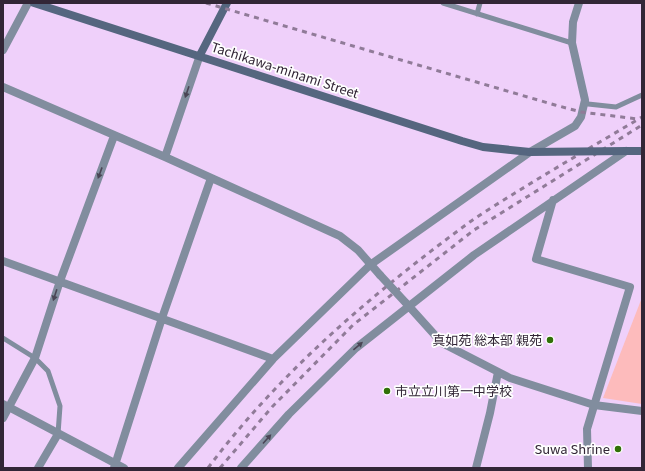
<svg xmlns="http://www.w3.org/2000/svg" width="645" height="471" font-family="Georgia,'Noto Sans JP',serif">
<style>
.green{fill:#fdbbbc}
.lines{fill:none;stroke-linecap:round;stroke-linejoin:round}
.lane{stroke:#818d9e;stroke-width:5}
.street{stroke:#818d9e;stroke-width:8}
.secondary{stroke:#55667f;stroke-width:8}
.rail{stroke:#907b98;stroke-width:3;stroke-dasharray:5 5;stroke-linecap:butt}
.street-bridge{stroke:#818d9e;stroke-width:8}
.secondary-bridge{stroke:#55667f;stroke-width:8}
.oneway{fill:#4a4555}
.poi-dot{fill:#307007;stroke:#fefefe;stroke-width:1.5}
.labels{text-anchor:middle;stroke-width:3.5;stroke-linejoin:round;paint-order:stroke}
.street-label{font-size:13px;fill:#322636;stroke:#fefefe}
.poi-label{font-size:13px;fill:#322636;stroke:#fefefe;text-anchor:end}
</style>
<rect width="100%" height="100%" fill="#efd0fa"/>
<path class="green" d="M 641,300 L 642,404 L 603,398 Z"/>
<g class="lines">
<path class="lane" d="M 443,3 L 572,43
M 477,14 L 480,3
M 585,100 L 588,104 L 616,107 L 642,95
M 3,338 L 35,358 L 48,371 L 60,406 L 58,434"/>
<path class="street" d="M 3,50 L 28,3
M 3,87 L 165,157 L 340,236 L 358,250 L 380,275
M 165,157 L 200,55
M 553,200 L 536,259 L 630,287 L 587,429 L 588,468
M 3,261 L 273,359
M 406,303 L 442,343 L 510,378 L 594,405 L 642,411
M 3,404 L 124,468
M 3,418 L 35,358 L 60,281 L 114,136
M 38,468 L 58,434
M 114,468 L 162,318 L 211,178
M 178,468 L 273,359 L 370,265 L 530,152 L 575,126 L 581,117 L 585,100 L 572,43 L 573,22 L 579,3
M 241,468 L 289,414 L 356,348 L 474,255 L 626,151
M 476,468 L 490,413 L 498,372"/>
<path class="secondary" d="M 34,3 L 462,141 L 483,147 L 530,152
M 200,55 L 227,3
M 626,151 L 642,151"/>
<path class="rail" d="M 206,3 L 555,105 L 581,112 L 638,119
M 208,468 C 279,373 372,294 467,224 C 482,213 499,203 515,193 C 557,167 600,142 642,117
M 220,468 L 272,407 L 353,325 L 474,230 L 642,125"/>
<path class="street-bridge" d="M 380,275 L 405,302"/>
<path class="secondary-bridge" d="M 530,152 L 626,151"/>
</g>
<defs><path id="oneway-solid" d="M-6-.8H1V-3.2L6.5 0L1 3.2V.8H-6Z"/></defs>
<g class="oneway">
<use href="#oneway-solid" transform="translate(187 92) rotate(109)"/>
<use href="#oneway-solid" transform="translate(100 173) rotate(110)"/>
<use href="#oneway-solid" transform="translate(55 295) rotate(108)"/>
<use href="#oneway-solid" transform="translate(358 346) rotate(-40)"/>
<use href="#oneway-solid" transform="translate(267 439) rotate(-48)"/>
</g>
<g class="poi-dot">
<circle cx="550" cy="340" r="4"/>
<circle cx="387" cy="391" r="4"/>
<circle cx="618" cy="449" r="4"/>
</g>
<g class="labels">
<g class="street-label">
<text transform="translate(285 70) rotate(18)" y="5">Tachikawa-minami Street</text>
</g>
<g class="poi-label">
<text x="542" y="345">真如苑 総本部 親苑</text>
<text x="395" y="396" text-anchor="start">市立立川第一中学校</text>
<text x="610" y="454">Suwa Shrine</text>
</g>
</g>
<rect width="645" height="471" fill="none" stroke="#322636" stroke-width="8"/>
</svg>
